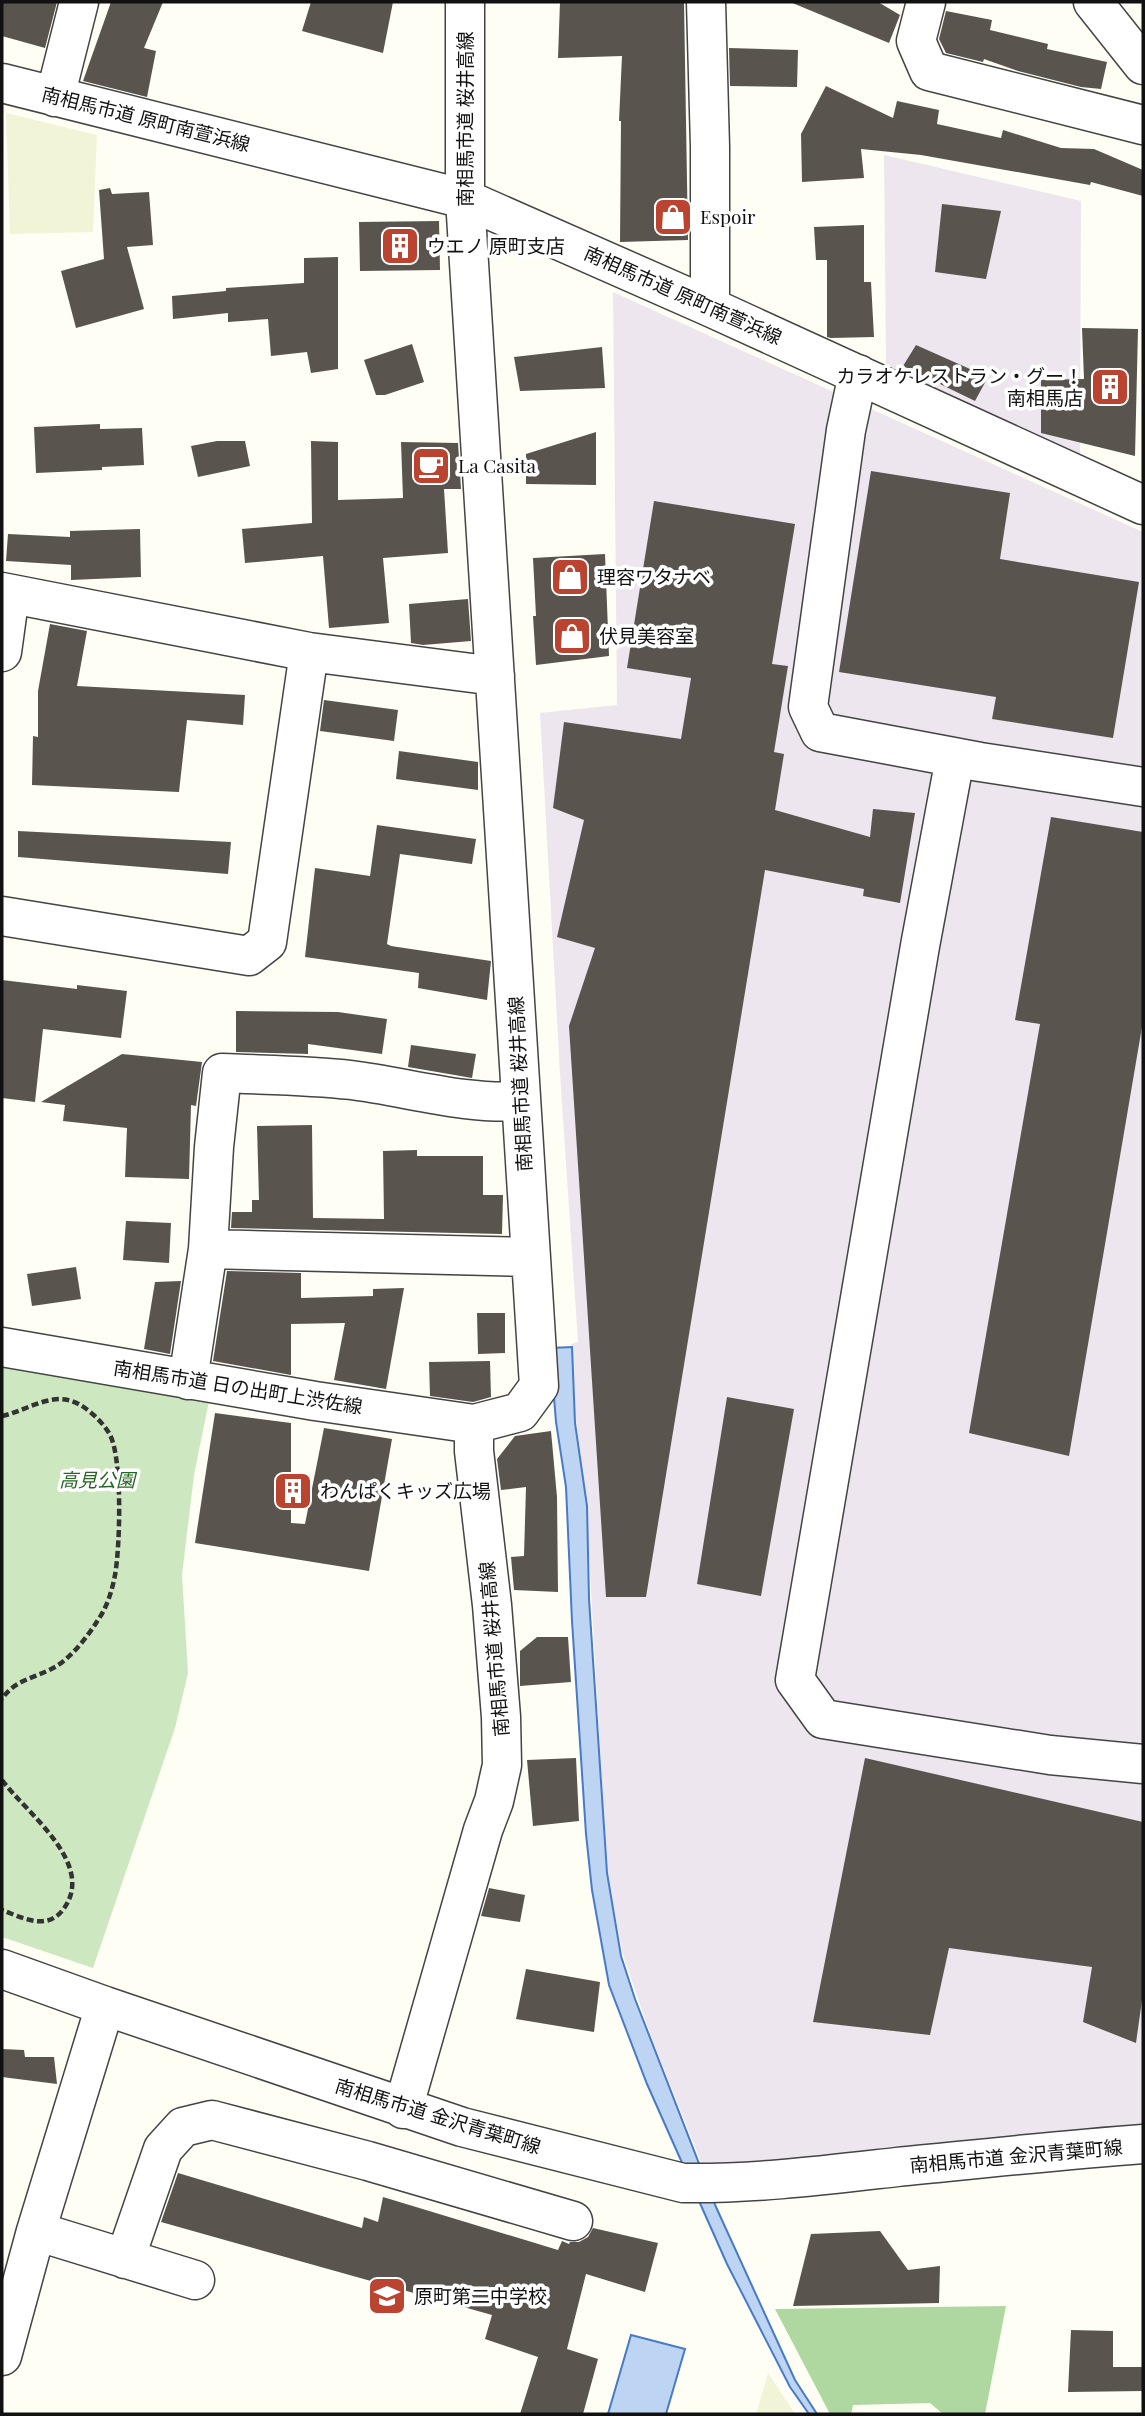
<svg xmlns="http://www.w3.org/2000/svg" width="1145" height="2416" font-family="'Playfair Display','Noto Sans JP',serif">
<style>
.industrial{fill:#eee6ee}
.farmland{fill:#f1f4d6}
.green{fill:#cde8c0}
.forest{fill:#aed8a0}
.water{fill:#bdd4f3;stroke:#487bc6;stroke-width:2}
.building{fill:#59544e}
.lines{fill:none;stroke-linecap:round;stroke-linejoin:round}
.minor-casing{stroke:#444;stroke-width:41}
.path{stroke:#333;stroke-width:4.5;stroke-dasharray:7 3.5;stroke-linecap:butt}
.minor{stroke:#fff;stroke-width:38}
.labels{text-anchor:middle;stroke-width:7;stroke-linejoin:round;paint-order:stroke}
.street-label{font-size:19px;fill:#111;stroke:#fff}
.poi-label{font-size:19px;fill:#111;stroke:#fff;text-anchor:start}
.park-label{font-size:19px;font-style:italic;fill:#256624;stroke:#fff}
</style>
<rect width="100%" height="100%" fill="#fefef5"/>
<path class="industrial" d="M 884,155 L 1081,201 L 1080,457 L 886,369 Z
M 613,292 L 1143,532 L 1143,2124 L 1011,2140 L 703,2167 L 652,2039 L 623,1955 L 607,1873 L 586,1501 L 575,1410 L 571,1344 L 578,1342 L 560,1074 L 540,713 L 617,705 Z"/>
<path class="farmland" d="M 6,113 L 97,135 L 93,232 L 10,234 Z
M 768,2373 L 795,2414 L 756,2414 Z"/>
<path class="green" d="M 2,1364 L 209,1401 L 194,1475 L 182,1575 L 188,1673 L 175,1728 L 93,1968 L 2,1937 Z"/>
<path class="forest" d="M 1006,2306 L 985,2414 L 943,2414 L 930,2403 L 853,2405 L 851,2414 L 830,2414 L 775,2309 Z"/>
<path class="water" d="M 572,1347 L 575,1423 L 587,1506 L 589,1599 L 607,1873 L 621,1956 L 635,1999 L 716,2207 L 795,2380 L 817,2414 L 809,2414 L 790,2387 L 727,2264 L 647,2084 L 609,1985 L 592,1890 L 586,1834 L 572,1621 L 566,1487 L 556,1422 L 550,1348 Z
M 631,2335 L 685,2349 L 666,2414 L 608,2414 Z"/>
<path class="building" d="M 2,2 L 57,2 L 45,48 L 2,36 Z
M 111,2 L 163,2 L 144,48 L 156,51 L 147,97 L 83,81 Z
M 311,2 L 393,2 L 383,53 L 302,31 Z
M 560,2 L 684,2 L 688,240 L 620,242 L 621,121 L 619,121 L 622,56 L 558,58 Z
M 790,2 L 878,2 L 900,15 L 889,43 Z
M 946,11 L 992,20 L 990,30 L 1048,44 L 1047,49 L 1107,62 L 1101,89 L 1081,87 L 1018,71 L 984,59 L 983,62 L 946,53 L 939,39 Z
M 729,48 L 798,50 L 797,87 L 730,86 Z
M 826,86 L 893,118 L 897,101 L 939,110 L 937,124 L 1001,138 L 1003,130 L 1061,148 L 1094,149 L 1143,170 L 1143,196 L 1091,182 L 1090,185 L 921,155 L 861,149 L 864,178 L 802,182 L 801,134 Z
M 110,188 L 112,194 L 149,192 L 153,245 L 127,247 L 144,309 L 76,328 L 61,271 L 104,259 L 99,190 Z
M 942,204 L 1001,211 L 986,279 L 935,272 Z
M 439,221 L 440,270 L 360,271 L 359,222 Z
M 864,225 L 864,282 L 871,282 L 874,337 L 831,338 L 827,337 L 827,260 L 816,260 L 814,227 Z
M 338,257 L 338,369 L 311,373 L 307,352 L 271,356 L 268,319 L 228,322 L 228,313 L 173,319 L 172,296 L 226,291 L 226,288 L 304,283 L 304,258 Z
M 1082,328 L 1138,329 L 1135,456 L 1041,433 L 1041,380 L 1084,379 Z
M 412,344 L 424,382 L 385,395 L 376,395 L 364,360 Z
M 916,345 L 988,377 L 975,401 L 903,366 Z
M 602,347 L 605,388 L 520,391 L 514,357 Z
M 100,424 L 100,429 L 142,428 L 144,465 L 102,467 L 102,470 L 36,473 L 34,427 Z
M 596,432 L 596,485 L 526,484 L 526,454 Z
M 217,441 L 245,441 L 250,466 L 198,477 L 191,446 Z
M 311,441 L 338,442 L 338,500 L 403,498 L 401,442 L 458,443 L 461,489 L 444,489 L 448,553 L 383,558 L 389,623 L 329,628 L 323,556 L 245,563 L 242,529 L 312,523 Z
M 871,471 L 1010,493 L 1000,559 L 1139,582 L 1113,738 L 992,719 L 996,697 L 839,672 Z
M 654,501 L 795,524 L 772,664 L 788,666 L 774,752 L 784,754 L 775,810 L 870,837 L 873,809 L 915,813 L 900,903 L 863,896 L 864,889 L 765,870 L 646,1597 L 606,1597 L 569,1026 L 595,948 L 557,937 L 584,820 L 553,808 L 564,722 L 681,739 L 691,678 L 627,668 Z
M 140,529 L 141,577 L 71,580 L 71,565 L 6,561 L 8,534 L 70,537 L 70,531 Z
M 605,554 L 609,656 L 536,665 L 533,616 L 536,616 L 533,558 Z
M 468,599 L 471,641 L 423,645 L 411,643 L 409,604 Z
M 50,624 L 87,631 L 77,686 L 245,695 L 243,725 L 187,720 L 179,792 L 32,785 L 33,736 L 38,737 L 38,691 Z
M 324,700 L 398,710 L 394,741 L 320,731 Z
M 399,751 L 478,762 L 478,790 L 396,779 Z
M 1051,817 L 1143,832 L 1143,1021 L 1069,1456 L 969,1433 L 1040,1024 L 1015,1020 Z
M 377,825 L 476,839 L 472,864 L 400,854 L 387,944 L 391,946 L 491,961 L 487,1000 L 418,988 L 419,973 L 305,957 L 315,868 L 370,876 Z
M 18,831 L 231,842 L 228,874 L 18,857 Z
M 2,980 L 77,989 L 77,985 L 127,991 L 121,1038 L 43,1029 L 35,1102 L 2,1098 Z
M 236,1011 L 338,1012 L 387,1019 L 382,1054 L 308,1044 L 308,1054 L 236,1052 Z
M 411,1045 L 476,1054 L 472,1078 L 408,1067 Z
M 122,1054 L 202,1062 L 196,1106 L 191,1105 L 189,1179 L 125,1177 L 127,1128 L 63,1121 L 65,1105 L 41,1102 Z
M 312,1125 L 313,1218 L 384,1219 L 383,1151 L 417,1150 L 417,1156 L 483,1156 L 483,1195 L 503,1195 L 502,1234 L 231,1228 L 232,1212 L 252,1212 L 252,1200 L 259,1200 L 257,1126 Z
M 126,1221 L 171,1223 L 169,1263 L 123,1260 Z
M 76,1267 L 81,1299 L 32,1306 L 27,1274 Z
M 227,1271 L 301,1273 L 301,1298 L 373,1296 L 373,1289 L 404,1288 L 386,1389 L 334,1380 L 345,1323 L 291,1324 L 291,1375 L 213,1361 Z
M 181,1281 L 170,1354 L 144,1349 L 155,1282 Z
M 477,1313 L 505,1313 L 505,1353 L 478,1354 Z
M 490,1361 L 491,1397 L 473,1402 L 430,1396 L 429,1362 Z
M 727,1397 L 794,1409 L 761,1596 L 697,1584 Z
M 215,1413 L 291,1423 L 291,1523 L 305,1524 L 324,1428 L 392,1439 L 369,1571 L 195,1543 Z
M 551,1431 L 557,1497 L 558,1592 L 514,1590 L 511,1557 L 524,1556 L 526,1487 L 501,1490 L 497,1459 L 515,1436 Z
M 537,1637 L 568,1637 L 571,1682 L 520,1686 L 520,1651 Z
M 576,1758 L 579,1821 L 533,1826 L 527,1760 Z
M 865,1758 L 1143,1822 L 1143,1993 L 1136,2043 L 1083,2022 L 1092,1967 L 949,1948 L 930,2035 L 813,2022 Z
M 489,1888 L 525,1895 L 520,1922 L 481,1916 Z
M 526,1969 L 600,1982 L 594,2032 L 516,2019 Z
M 2,2049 L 24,2050 L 25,2057 L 54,2057 L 57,2084 L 2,2077 Z
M 178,2173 L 362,2228 L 364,2217 L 378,2222 L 383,2197 L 558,2250 L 562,2241 L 569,2244 L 570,2242 L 579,2242 L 588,2237 L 593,2228 L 658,2243 L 645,2292 L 586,2274 L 567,2349 L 598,2359 L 583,2414 L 520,2414 L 538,2357 L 485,2339 L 492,2315 L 161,2222 Z
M 880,2231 L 908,2270 L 940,2266 L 939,2303 L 793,2306 L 811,2234 Z
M 1071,2330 L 1113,2331 L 1113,2367 L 1143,2367 L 1143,2391 L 1068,2392 Z"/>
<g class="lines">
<defs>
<path id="minor" d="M 706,2 L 710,147 L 710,307
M 926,2 L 916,41 L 929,71 L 1143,125
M 1093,2 L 1143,65
M 2,83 L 465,199 L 710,307 L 1143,505
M 55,97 L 79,2
M 858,374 L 846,430 L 808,707 L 820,732 L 980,762 L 1143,787
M 2,592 L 309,652 L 495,676
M 2,652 L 10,594
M 955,758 L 920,946 L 795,1680 L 823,1719 L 1050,1755 L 1143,1764
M 2,916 L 249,956 L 267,942 L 309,652
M 208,1249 L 530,1257
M 2,1347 L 315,1401 L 474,1424
M 188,1380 L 208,1249 L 214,1147 L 222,1073 C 265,1075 308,1075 351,1080 C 407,1087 464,1105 521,1101
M 2,1969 L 105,2006
M 403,2109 L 483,1830 L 494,1801 L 502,1765 L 501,1717 L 492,1605 L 474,1451 L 474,1424 L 520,1412 L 539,1386 L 465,199 L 465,2
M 36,2231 L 195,2280
M 125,2259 L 163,2149 L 183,2127 L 212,2120 L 368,2161 L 573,2221
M 2,2356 L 36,2231 L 105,2006 L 462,2127 L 683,2183 C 755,2184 826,2175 897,2167 C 979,2159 1061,2150 1143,2144"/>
</defs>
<use href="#minor" class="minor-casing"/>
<path class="path" d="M 2,1416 C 22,1412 47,1395 68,1400 C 83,1403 101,1420 109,1433 C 123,1456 120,1548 115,1575 C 112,1591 107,1607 98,1620 C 88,1636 72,1657 55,1667 C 36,1678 15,1679 2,1699
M 2,1780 C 26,1813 99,1865 62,1911 C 45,1931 21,1917 2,1910"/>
<use href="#minor" class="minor"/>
</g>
<defs>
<symbol id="shop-square" viewBox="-11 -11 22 22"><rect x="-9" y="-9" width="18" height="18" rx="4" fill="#ba4430" stroke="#fff"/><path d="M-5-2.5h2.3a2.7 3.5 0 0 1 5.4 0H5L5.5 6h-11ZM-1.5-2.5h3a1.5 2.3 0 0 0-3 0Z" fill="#fff"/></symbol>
<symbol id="building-square" viewBox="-11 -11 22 22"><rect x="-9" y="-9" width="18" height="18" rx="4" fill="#ba4430" stroke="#fff"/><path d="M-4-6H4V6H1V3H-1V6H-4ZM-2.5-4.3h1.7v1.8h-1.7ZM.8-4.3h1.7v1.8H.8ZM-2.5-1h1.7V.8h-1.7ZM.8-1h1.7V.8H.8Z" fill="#fff"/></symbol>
<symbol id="cafe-square" viewBox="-11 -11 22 22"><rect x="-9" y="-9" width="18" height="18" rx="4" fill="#ba4430" stroke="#fff"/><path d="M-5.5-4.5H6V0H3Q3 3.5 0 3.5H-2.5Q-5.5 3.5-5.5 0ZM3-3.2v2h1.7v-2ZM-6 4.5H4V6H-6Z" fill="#fff"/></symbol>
<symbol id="school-square" viewBox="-11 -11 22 22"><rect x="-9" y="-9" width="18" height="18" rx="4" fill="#ba4430" stroke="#fff"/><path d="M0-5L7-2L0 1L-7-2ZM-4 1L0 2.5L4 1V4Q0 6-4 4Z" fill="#fff"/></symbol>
</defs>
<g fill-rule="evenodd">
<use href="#shop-square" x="651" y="195" width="44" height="44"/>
<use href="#building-square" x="378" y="224" width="44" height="44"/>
<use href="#building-square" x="1088" y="365" width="44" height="44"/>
<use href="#cafe-square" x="409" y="444" width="44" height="44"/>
<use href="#shop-square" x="548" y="555" width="44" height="44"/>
<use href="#shop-square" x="550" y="614" width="44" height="44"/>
<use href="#building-square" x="271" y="1469" width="44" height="44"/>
<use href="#school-square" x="365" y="2274" width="44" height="44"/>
</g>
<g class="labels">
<g class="street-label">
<text transform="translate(146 119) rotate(14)" y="7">南相馬市道 原町南萱浜線</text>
<text transform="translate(465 119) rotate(-90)" y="7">南相馬市道 桜井高線</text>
<text transform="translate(683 295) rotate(24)" y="7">南相馬市道 原町南萱浜線</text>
<text transform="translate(520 1084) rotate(-93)" y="7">南相馬市道 桜井高線</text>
<text transform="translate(238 1387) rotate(9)" y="7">南相馬市道 日の出町上渋佐線</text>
<text transform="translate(494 1649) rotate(-95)" y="7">南相馬市道 桜井高線</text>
<text transform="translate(438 2116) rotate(17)" y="7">南相馬市道 金沢青葉町線</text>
<text transform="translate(1016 2156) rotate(-5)" y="7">南相馬市道 金沢青葉町線</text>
</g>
<g class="poi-label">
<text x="700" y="224">Espoir</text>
<text x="427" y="253">ウエノ 原町支店</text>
<text x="1083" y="383" text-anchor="end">カラオケレストラン・グー！<tspan x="1083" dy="22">南相馬店</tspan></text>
<text x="458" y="473">La Casita</text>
<text x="597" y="584">理容ワタナベ</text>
<text x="599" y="643">伏見美容室</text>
<text x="320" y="1498">わんぱくキッズ広場</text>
<text x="414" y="2303">原町第二中学校</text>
</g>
<g class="park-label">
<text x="97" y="1487">高見公園</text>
</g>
</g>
<rect width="1145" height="2416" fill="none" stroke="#111111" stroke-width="7"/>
</svg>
